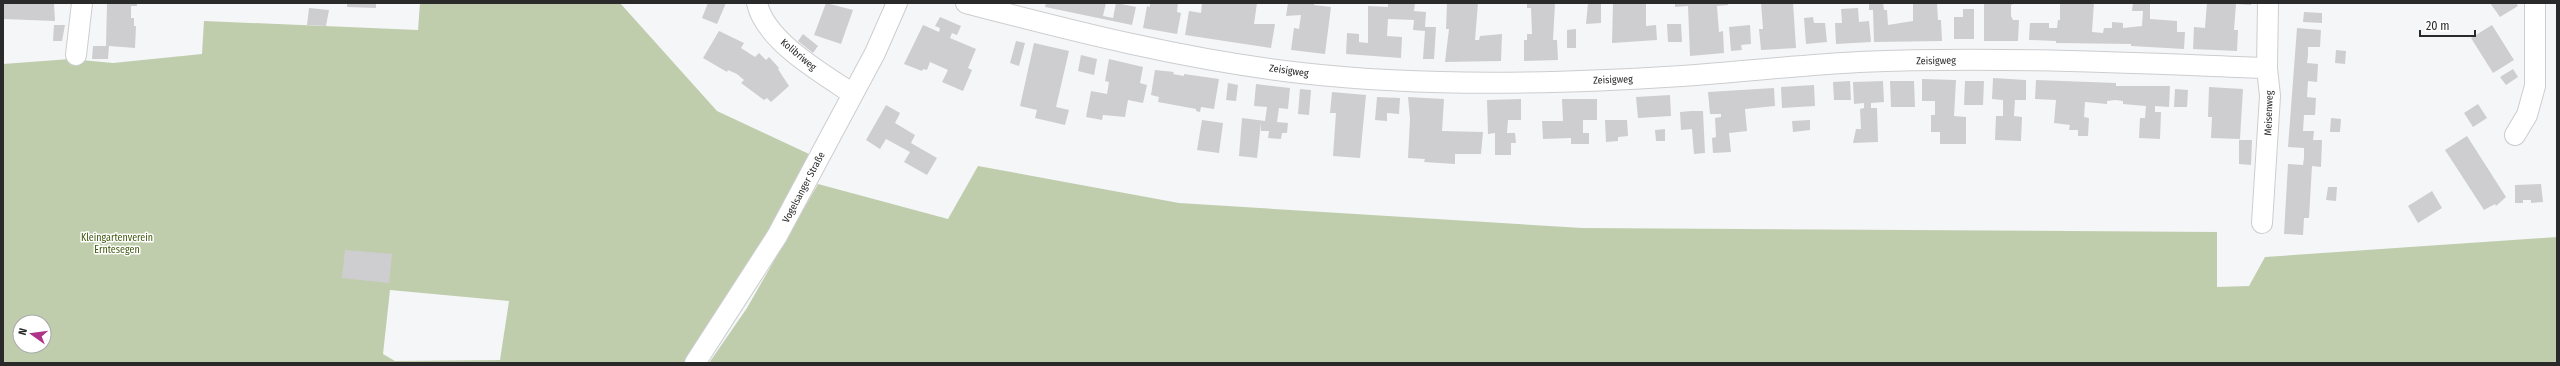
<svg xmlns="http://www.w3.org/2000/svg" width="2560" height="366" font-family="'Fira Sans Condensed',sans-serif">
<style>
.green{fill:#bfcdad;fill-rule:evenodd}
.building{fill:#ceced1}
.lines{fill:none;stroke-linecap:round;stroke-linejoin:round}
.minor-casing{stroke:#cccdcf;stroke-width:22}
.minor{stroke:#fff;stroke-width:20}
.labels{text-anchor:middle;stroke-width:3;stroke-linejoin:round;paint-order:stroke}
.street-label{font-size:10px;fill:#2a2a2b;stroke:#fff}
.park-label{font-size:10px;fill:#3f570c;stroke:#fff}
</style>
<rect width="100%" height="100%" fill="#f5f6f8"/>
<path class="green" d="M 420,3 L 620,3 L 717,111 L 809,154 L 769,230 L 686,363 L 3,363 L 3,64 L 70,59 L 113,63 L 202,54 L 204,21 L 418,30 ZM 390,290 L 509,301 L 500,360 L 395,361 L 383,354 ZM 20,322 L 44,322 L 44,346 L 20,346 Z
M 978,166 L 1179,203 L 1582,228 L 2217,232 L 2217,287 L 2249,286 L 2265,257 L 2557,237 L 2557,363 L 709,363 L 747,308 L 818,184 L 948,219 Z"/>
<path class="building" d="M 3,3 L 54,3 L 55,21 L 3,19 Z
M 107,3 L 137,3 L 137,6 L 131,6 L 131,18 L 134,18 L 134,26 L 136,26 L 135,48 L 109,46 L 108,59 L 92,59 L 93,46 L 106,46 Z
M 347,3 L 376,3 L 376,8 L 347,7 Z
M 708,3 L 726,3 L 717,24 L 702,18 Z
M 826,3 L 853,10 L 841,44 L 814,35 Z
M 1046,3 L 1106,3 L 1103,16 L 1113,18 L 1116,3 L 1136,7 L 1132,25 L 1045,7 Z
M 1150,3 L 1178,3 L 1177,12 L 1181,13 L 1177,34 L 1143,28 L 1147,6 L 1150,7 Z
M 1202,3 L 1257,3 L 1254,24 L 1275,24 L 1271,48 L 1185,35 L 1189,11 L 1201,13 Z
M 1288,3 L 1314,3 L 1314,5 L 1331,7 L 1325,54 L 1291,50 L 1294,28 L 1299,29 L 1301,15 L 1286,16 Z
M 1388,3 L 1415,3 L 1414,11 L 1426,12 L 1425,27 L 1436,27 L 1434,59 L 1423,59 L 1425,31 L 1413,30 L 1414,20 L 1388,19 L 1387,36 L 1402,37 L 1401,58 L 1346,54 L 1347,33 L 1359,34 L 1359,42 L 1368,43 L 1368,6 L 1388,7 Z
M 1447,3 L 1478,3 L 1475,40 L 1479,40 L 1480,36 L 1502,34 L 1501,61 L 1445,62 L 1449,29 L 1446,29 Z
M 1527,3 L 1555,3 L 1553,40 L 1557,40 L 1558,60 L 1524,61 L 1524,40 L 1527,40 L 1527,34 L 1532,34 L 1531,8 L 1527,8 Z
M 1588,3 L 1601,3 L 1601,23 L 1586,24 Z
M 1613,3 L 1646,3 L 1646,26 L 1656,25 L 1657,40 L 1612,43 Z
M 1675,3 L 1728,3 L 1728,5 L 1717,6 L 1719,32 L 1723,31 L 1724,53 L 1690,56 L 1688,6 L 1675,7 Z
M 1761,3 L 1793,3 L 1796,48 L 1761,50 L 1759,29 L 1763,29 Z
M 1869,3 L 1883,3 L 1884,10 L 1887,10 L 1888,25 L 1913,21 L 1913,3 L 1937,3 L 1938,20 L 1941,20 L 1942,41 L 1874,42 L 1873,10 L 1869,10 Z
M 1984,3 L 2015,3 L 2011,5 L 2011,16 L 2013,20 L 2019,20 L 2018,41 L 1984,41 Z
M 2060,3 L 2094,3 L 2092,32 L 2103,33 L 2104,28 L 2112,28 L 2112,22 L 2123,23 L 2123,28 L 2142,26 L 2143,11 L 2132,11 L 2133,3 L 2150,3 L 2150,19 L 2177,21 L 2177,32 L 2185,32 L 2184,49 L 2131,46 L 2131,44 L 2056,43 L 2056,41 L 2029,40 L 2030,23 L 2049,23 L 2049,28 L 2057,28 L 2058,20 L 2060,20 Z
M 2207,3 L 2251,3 L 2251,5 L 2236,4 L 2234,30 L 2238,30 L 2237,51 L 2193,49 L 2194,27 L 2205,28 Z
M 2490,3 L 2516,3 L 2518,6 L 2500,17 Z
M 309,8 L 329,10 L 326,26 L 307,25 Z
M 1858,8 L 1859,22 L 1869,21 L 1871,42 L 1836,44 L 1835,23 L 1842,23 L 1841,9 Z
M 1963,9 L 1974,9 L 1974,39 L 1954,39 L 1954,17 L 1963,17 Z
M 2304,12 L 2322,13 L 2322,23 L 2303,22 Z
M 940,17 L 961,26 L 957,35 L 952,33 L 950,38 L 976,49 L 968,68 L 972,70 L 963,91 L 942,82 L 948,70 L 930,62 L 927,70 L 923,69 L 922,71 L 904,64 L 923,25 L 939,32 L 940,28 L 935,26 Z
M 1813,17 L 1814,23 L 1825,23 L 1827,42 L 1806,44 L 1804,18 Z
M 1667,24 L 1681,24 L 1682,42 L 1668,42 Z
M 54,25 L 65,25 L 62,41 L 53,41 Z
M 1750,25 L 1751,44 L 1741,45 L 1742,50 L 1731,51 L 1729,27 Z
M 2492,25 L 2514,60 L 2493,73 L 2471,38 Z
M 2297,28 L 2321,30 L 2320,47 L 2308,47 L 2308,55 L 2307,63 L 2318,64 L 2317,82 L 2308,81 L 2307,97 L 2316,98 L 2315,115 L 2304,115 L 2303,131 L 2314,131 L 2313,140 L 2322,140 L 2321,167 L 2312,166 L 2309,218 L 2304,218 L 2303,235 L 2284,234 L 2288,164 L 2303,165 L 2304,158 L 2304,148 L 2288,147 Z
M 1576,29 L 1576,48 L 1567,48 L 1567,30 Z
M 719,31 L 744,43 L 741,48 L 755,57 L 759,53 L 766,60 L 769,57 L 779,68 L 778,69 L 789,86 L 771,102 L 767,98 L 764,100 L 741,83 L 744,80 L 737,74 L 728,70 L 727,72 L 703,58 Z
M 803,34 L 818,46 L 813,53 L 798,41 Z
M 1016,41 L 1025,43 L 1019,66 L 1010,63 Z
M 1034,43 L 1069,51 L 1056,107 L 1069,110 L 1065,125 L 1035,118 L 1037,110 L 1020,106 Z
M 2336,50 L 2346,51 L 2345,64 L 2335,63 Z
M 1081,55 L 1097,59 L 1094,75 L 1078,71 Z
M 1109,59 L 1143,67 L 1140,83 L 1147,85 L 1143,103 L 1128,100 L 1125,117 L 1103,115 L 1102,120 L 1086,117 L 1091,91 L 1107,94 L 1109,82 L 1105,81 Z
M 2513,69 L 2518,77 L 2506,85 L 2500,77 Z
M 1155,70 L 1174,72 L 1173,74 L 1184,76 L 1184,74 L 1219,79 L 1214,109 L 1201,107 L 1200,112 L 1196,111 L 1196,109 L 1158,102 L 1159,97 L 1151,95 Z
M 1993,78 L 2026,80 L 2026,100 L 2015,100 L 2014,116 L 2022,117 L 2021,141 L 1995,140 L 1996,116 L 2003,116 L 2003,100 L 1992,99 Z
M 1922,79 L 1956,80 L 1954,116 L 1966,117 L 1966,144 L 1940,144 L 1940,132 L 1931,132 L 1931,115 L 1935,115 L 1935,101 L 1922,101 Z
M 2036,80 L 2116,83 L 2116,86 L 2170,86 L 2169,107 L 2155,106 L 2155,112 L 2161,112 L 2160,139 L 2139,138 L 2140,118 L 2145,118 L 2146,106 L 2123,104 L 2123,101 L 2115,100 L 2107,101 L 2107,104 L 2085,102 L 2084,117 L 2089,118 L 2088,136 L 2078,136 L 2078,130 L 2069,130 L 2070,125 L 2054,123 L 2056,100 L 2035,99 Z
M 1850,81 L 1851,100 L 1834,100 L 1833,82 Z
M 1883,81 L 1884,102 L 1871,103 L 1871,108 L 1877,108 L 1878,142 L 1853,143 L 1856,129 L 1861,129 L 1860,109 L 1864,108 L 1864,103 L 1854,104 L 1853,82 Z
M 1890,81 L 1914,81 L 1915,107 L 1891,107 Z
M 1965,81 L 1984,81 L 1983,105 L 1964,105 Z
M 1228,83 L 1238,85 L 1236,101 L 1226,100 Z
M 1256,84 L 1290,88 L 1288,109 L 1279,108 L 1277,122 L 1288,123 L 1287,133 L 1282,133 L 1281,139 L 1268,138 L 1269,131 L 1261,131 L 1261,123 L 1257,158 L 1239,156 L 1242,118 L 1265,121 L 1267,107 L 1254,106 Z
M 1814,85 L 1815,106 L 1782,108 L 1781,87 Z
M 2209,87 L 2243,89 L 2240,139 L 2211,138 L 2212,117 L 2208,117 Z
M 1774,88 L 1775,106 L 1745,109 L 1747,131 L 1729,133 L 1731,152 L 1713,153 L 1712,138 L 1716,137 L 1715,118 L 1721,117 L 1721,114 L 1710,114 L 1708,92 Z
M 1300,89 L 1311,90 L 1309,115 L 1298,114 Z
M 2175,89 L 2188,90 L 2187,107 L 2174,107 Z
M 1332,92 L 1366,95 L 1360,158 L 1333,156 L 1336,113 L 1330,113 Z
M 1670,95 L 1671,116 L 1638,118 L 1636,97 Z
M 1377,97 L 1400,98 L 1399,114 L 1387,113 L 1387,121 L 1375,120 Z
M 1408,97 L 1444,99 L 1442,131 L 1483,132 L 1481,154 L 1455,154 L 1455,164 L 1424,162 L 1425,159 L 1408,158 L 1410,119 Z
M 1521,99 L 1521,120 L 1508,120 L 1507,133 L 1515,133 L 1516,143 L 1511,143 L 1511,155 L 1495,155 L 1495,133 L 1488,134 L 1487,100 Z
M 1562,99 L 1597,99 L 1597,120 L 1583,120 L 1583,133 L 1589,133 L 1589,144 L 1571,144 L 1571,138 L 1543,139 L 1542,121 L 1563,121 Z
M 2478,104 L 2487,118 L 2473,127 L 2464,113 Z
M 886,105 L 900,113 L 895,123 L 915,135 L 911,143 L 937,158 L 927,175 L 904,162 L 910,152 L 886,139 L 880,149 L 866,140 Z
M 1691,111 L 1703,111 L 1705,153 L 1694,154 L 1692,129 L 1681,130 L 1680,112 Z
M 2331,118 L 2341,119 L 2340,132 L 2330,132 Z
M 1202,120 L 1223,123 L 1219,153 L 1197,150 Z
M 1605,120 L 1627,120 L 1628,136 L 1618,137 L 1618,141 L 1606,142 Z
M 1810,120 L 1810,130 L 1793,132 L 1792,121 Z
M 1665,129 L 1665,141 L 1656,141 L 1655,130 Z
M 2467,136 L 2506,197 L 2496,206 L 2495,204 L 2484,210 L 2445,150 Z
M 2239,140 L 2252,140 L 2251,165 L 2239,164 Z
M 2541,184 L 2543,202 L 2531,203 L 2531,200 L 2523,200 L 2523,203 L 2515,203 L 2515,185 Z
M 2328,187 L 2337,187 L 2336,201 L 2326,200 Z
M 2432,191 L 2442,208 L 2418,223 L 2408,206 Z
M 345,250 L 392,254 L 389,283 L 342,278 Z"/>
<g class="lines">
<defs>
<path id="minor" d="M 757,3 C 765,41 823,74 853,94
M 966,3 C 1076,32 1187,60 1301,73 C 1426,87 1556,84 1682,76 C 1741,72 1800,65 1859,62 C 1995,56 2131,63 2267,68
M 76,55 L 82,3
M 2515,135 L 2527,115 L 2535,86 L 2535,3
M 2262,223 L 2270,96 L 2267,68 L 2268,3
M 695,363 L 777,236 L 875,53 L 897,3"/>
</defs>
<use href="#minor" class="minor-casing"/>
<use href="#minor" class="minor"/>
</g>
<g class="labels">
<g class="street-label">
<text transform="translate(799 54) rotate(40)" y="4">Kolibriweg</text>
<text transform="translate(1936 60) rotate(-1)" y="4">Zeisigweg</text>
<text transform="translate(1289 70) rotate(8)" y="4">Zeisigweg</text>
<text transform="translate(1613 79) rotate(-2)" y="4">Zeisigweg</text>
<text transform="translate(2268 113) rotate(-88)" y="4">Meisenweg</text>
<text transform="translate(803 187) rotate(-62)" y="4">Vogelsanger Straße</text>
</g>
<g class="park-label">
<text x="117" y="241">Kleingartenverein<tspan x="117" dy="12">Erntesegen</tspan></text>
</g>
</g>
<rect width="2560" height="366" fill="none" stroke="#2a2a2b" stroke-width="8"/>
<g transform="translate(32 334) rotate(284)"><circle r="19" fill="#ffffff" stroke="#aaaaaa"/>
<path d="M0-3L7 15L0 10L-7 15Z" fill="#ad3489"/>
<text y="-6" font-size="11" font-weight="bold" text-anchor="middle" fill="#2a2a2b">N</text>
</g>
<path d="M2420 30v6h55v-6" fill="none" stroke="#2a2a2b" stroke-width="2"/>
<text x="2426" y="30" font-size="12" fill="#2a2a2b" stroke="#ffffff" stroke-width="3" paint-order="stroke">20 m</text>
</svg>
